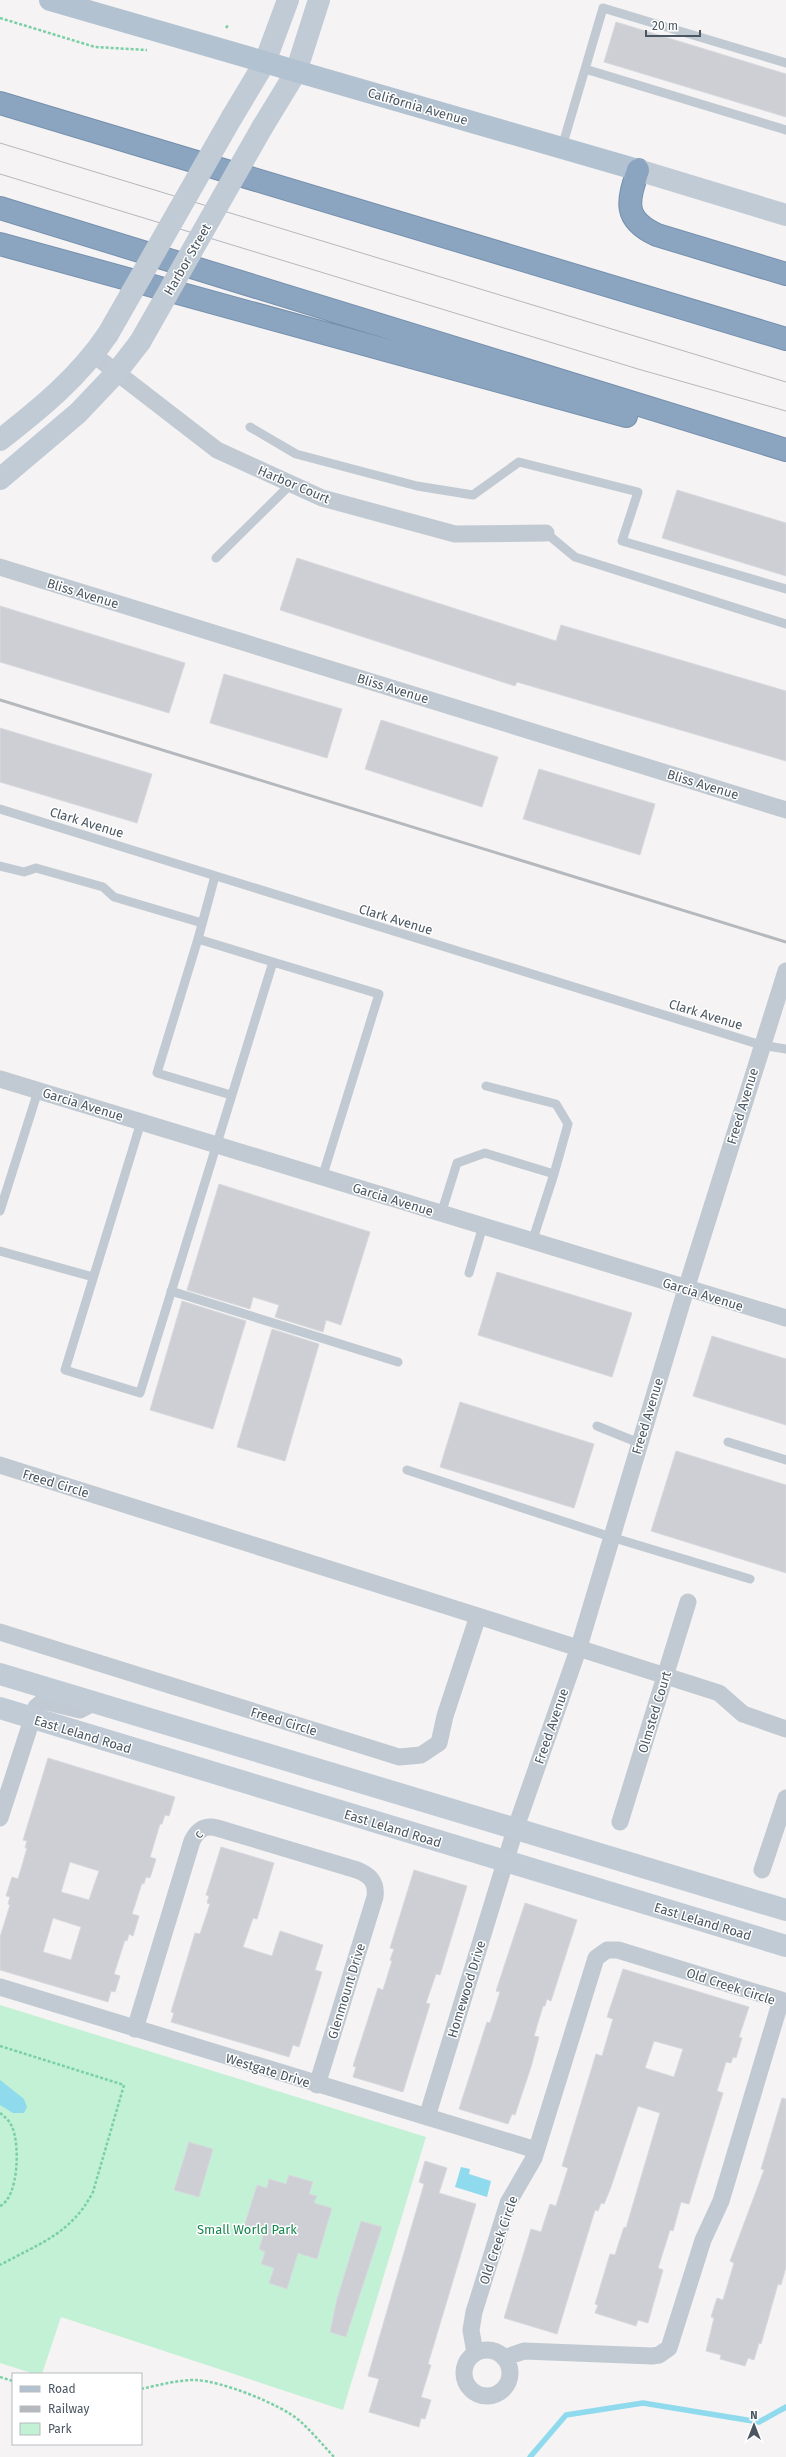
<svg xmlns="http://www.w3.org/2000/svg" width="786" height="2457" font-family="'Fira Sans',sans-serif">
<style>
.green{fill:#c3f1d5}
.water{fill:#90daee}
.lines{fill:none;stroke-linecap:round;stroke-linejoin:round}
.stream{stroke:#90daee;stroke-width:5.5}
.building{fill:#cdcfd5;stroke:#d7d9de;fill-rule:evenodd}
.highway-casing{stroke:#7690ad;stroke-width:24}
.path{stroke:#7ad0a6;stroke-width:2.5;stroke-dasharray:3 2;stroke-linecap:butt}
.lane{stroke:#c1cad2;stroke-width:9}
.street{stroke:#c1cad2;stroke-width:17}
.secondary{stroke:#c1cbd6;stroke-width:22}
.primary{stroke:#b3c2d1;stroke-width:22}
.highway{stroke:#8ba5c1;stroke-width:22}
.tram{stroke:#b5b8bd;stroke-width:1}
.rail{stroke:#b5b8bd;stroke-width:3}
.secondary-bridge{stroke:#c1cbd6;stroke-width:22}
.labels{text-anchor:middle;stroke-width:3;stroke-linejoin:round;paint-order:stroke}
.street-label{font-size:13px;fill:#4a5661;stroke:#fff}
.park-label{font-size:13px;fill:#17864f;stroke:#fff}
</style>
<rect width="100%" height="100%" fill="#f5f3f3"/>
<path class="green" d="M 0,2005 L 426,2137 L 343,2410 L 61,2317 L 42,2374 L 35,2374 L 0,2363 Z"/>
<path class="water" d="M 0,2080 L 24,2099 L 27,2107 L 24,2113 L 13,2113 L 0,2105 Z
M 461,2167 L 470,2169 L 469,2174 L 491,2181 L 487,2197 L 455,2187 Z"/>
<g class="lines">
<path class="stream" d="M 530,2457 L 566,2415 L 643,2403 L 759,2422 L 786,2407"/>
</g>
<path class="building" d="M 616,22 L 786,74 L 786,117 L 604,62 Z
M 677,490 L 786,523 L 786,576 L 662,538 Z
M 297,558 L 556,641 L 561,625 L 786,691 L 786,761 L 517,682 L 515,686 L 280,610 Z
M 0,606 L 185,663 L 169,713 L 0,662 Z
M 224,674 L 342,709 L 327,758 L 210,723 Z
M 381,720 L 498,757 L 482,807 L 365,769 Z
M 0,728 L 152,774 L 137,823 L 0,782 Z
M 539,769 L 655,804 L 640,855 L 523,819 Z
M 219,1184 L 370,1232 L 341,1325 L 326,1320 L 323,1332 L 275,1317 L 279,1305 L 253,1297 L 250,1309 L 187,1290 Z
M 497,1272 L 632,1313 L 612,1377 L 478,1335 Z
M 182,1301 L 246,1321 L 213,1429 L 150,1410 Z
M 272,1329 L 319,1344 L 285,1461 L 237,1447 Z
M 712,1336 L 786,1359 L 786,1425 L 693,1396 Z
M 460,1402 L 594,1444 L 574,1508 L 440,1467 Z
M 676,1451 L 786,1485 L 786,1573 L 651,1531 Z
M 48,1758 L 175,1797 L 169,1816 L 165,1815 L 162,1824 L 160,1824 L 150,1857 L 156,1859 L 150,1878 L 146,1877 L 144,1884 L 142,1883 L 132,1914 L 139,1916 L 133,1936 L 129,1934 L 127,1941 L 125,1940 L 114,1974 L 120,1976 L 115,1992 L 111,1991 L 108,2002 L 0,1970 L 0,1937 L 10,1905 L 8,1904 L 10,1897 L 6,1896 L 12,1877 L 18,1879 L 27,1848 L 25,1848 L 27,1841 L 23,1840 ZM 70,1862 L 99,1871 L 89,1900 L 61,1892 ZM 53,1918 L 81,1927 L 71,1960 L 43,1952 Z
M 221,1847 L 274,1863 L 257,1919 L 253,1918 L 243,1947 L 272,1956 L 280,1931 L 323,1945 L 315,1970 L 322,1972 L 299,2047 L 293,2045 L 289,2057 L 171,2022 L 174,2013 L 171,2012 L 195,1933 L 200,1934 L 210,1904 L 207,1903 L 209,1896 L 206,1895 Z
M 414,1870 L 467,1886 L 440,1975 L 436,1974 L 426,2003 L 430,2004 L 403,2092 L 353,2077 L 356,2067 L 353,2066 L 378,1988 L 383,1990 L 392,1961 L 390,1960 L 394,1949 L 390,1948 Z
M 525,1903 L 577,1920 L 551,2001 L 547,1999 L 545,2006 L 543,2006 L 534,2036 L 539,2037 L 531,2067 L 515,2115 L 512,2114 L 508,2124 L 459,2109 L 487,2022 L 490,2023 L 500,1992 L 496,1991 Z
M 623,1969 L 749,2007 L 739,2037 L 742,2038 L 736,2058 L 733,2057 L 731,2063 L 726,2062 L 717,2091 L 723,2093 L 689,2204 L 681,2202 L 673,2231 L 670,2230 L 658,2268 L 663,2270 L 648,2323 L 638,2320 L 636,2326 L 595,2313 L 598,2305 L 595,2304 L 610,2254 L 615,2255 L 624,2227 L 626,2228 L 660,2113 L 638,2106 L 611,2187 L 604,2204 L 601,2203 L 598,2211 L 595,2210 L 557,2334 L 504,2318 L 531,2229 L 541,2232 L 550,2204 L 556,2206 L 568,2168 L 562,2166 L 596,2054 L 602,2056 L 613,2019 L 607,2017 ZM 654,2041 L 683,2049 L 674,2077 L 645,2068 Z
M 782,2098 L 786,2099 L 786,2267 L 781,2285 L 778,2284 L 761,2344 L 759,2343 L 754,2360 L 748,2358 L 745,2366 L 720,2359 L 721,2355 L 706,2351 L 714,2318 L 711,2317 L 717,2298 L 723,2300 L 734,2263 L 730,2261 L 764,2170 L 761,2169 Z
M 189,2142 L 213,2149 L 199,2197 L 174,2190 Z
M 425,2161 L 447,2168 L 439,2193 L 476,2204 L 428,2364 L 431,2365 L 421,2397 L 431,2400 L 425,2419 L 421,2418 L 419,2427 L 369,2412 L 379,2379 L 368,2376 L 424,2184 L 419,2182 Z
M 289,2175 L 313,2182 L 309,2194 L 317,2196 L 314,2203 L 332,2208 L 317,2259 L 298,2253 L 287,2289 L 269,2283 L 274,2268 L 261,2264 L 265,2252 L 259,2249 L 263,2236 L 243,2230 L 257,2185 L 267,2188 L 269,2179 L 286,2184 Z
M 361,2221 L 382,2227 L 346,2337 L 330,2332 L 337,2299 Z"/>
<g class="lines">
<defs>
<path id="highway" d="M 0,103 L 786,339
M 638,170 C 628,201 622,219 657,235 L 786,274
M 0,208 L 786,450
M 0,244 L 626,416"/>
</defs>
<use href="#highway" class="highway-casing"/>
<path class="path" d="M 0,18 L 95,47 L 147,50
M 226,28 L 229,24
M 0,2046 L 124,2085 L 93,2192 C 71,2234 40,2243 0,2265
M 0,2113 C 5,2117 10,2121 12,2127 C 20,2143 19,2197 0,2206
M 0,2377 L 13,2381
M 141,2389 C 159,2385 177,2380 195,2380 C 222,2381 280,2404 300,2421 C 312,2432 323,2445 334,2457"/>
<path class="lane" d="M 585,69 L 786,130
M 562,147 L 603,8 L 786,63
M 250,427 L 296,454 L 417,486 L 473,495 L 519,462 L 638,492 L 622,541 L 786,589
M 546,533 L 575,557 L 786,624
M 216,558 L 291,484
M 0,809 L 761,1045 L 786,1049
M 0,866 L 24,872 L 36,868 L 103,887 L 114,897 L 202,923
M 198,939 L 215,876
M 273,962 L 379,994 L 322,1178
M 486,1086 L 556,1104 L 568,1124 L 554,1174
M 141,1122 L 65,1370 L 140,1393 L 273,962 L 198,939 L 157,1073 L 231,1095
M 0,1211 L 38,1091
M 441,1214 L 457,1163 L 485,1153 L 554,1174 L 532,1242
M 0,1251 L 93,1277
M 469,1273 L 483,1226
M 171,1291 L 398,1362
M 597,1426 L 639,1443
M 728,1442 L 786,1460
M 407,1470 L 611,1537 L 750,1579"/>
<path class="street" d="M 94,355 L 217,450 L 322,498 L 455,534 L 546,533
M 0,567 L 786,810
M 0,1079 L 786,1318
M 0,1465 L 478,1616 L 445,1716 L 439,1743 L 421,1755 L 399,1757 L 0,1632
M 478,1616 L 719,1693 L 743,1714 L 786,1729
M 0,1818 L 36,1707 L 42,1702 L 47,1702 L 80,1710 L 93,1703
M 620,1822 L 688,1602
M 762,1870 L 786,1798
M 0,1987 L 536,2150
M 135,2029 L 192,1841 C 198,1829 205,1825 217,1828 L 357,1870 C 370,1875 377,1882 375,1897 L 317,2085
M 427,2117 L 515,1830 L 579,1647 L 686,1289 L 786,971
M464 2373a23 23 0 1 1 46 0a23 23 0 1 1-46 0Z
M 475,2353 L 471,2330 L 474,2312 L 508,2203 L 534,2158 L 596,1958 L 607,1950 L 618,1950 L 781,2000 L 721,2201 L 703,2240 L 669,2348 L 659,2355 L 652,2356 L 524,2351 L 504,2358"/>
<path class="secondary" d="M 232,117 L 265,62 L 288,0
M 263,126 L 296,72 L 319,0
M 638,170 L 786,215
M 0,440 C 41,408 79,377 108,334
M 0,479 L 78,413 L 116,373 L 140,342
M 0,1674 L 786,1910
M 0,1708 L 786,1946"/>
<path class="primary" d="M 50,0 L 638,170"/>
<use href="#highway" class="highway"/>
<path class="tram" d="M 0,143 L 786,382
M 0,174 L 638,369 L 786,411"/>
<path class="rail" d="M 0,700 L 786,942"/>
<path class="secondary-bridge" d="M 108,334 L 232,117
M 140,342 L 263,126"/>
</g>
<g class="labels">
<g class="street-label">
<text transform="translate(418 106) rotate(16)" y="5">California Avenue</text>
<text transform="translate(187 259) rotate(-60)" y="5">Harbor Street</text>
<text transform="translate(294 484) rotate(23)" y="5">Harbor Court</text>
<text transform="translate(83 593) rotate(17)" y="5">Bliss Avenue</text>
<text transform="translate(393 688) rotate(17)" y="5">Bliss Avenue</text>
<text transform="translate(703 784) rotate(17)" y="5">Bliss Avenue</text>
<text transform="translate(87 822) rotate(17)" y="5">Clark Avenue</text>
<text transform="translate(396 919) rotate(17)" y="5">Clark Avenue</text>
<text transform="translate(706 1014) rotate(17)" y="5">Clark Avenue</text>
<text transform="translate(83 1104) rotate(17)" y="5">Garcia Avenue</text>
<text transform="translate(742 1106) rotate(-73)" y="5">Freed Avenue</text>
<text transform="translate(393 1199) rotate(17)" y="5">Garcia Avenue</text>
<text transform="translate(703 1294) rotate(17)" y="5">Garcia Avenue</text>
<text transform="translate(647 1416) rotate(-73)" y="5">Freed Avenue</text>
<text transform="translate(56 1483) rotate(17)" y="5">Freed Circle</text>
<text transform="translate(654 1712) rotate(-73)" y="5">Olmsted Court</text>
<text transform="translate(284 1721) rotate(17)" y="5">Freed Circle</text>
<text transform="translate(551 1726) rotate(-71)" y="5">Freed Avenue</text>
<text transform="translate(83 1734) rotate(17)" y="5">East Leland Road</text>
<text transform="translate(393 1828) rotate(17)" y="5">East Leland Road</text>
<text transform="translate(198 1834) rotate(-50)" y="5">c</text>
<text transform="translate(703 1921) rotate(17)" y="5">East Leland Road</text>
<text transform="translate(731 1986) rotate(18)" y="5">Old Creek Circle</text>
<text transform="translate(466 1989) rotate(-73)" y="5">Homewood Drive</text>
<text transform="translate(346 1991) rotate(-73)" y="5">Glenmount Drive</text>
<text transform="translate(268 2070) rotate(17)" y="5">Westgate Drive</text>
<text transform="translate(498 2240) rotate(-71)" y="5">Old Creek Circle</text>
</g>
<g class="park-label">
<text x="247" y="2234">Small World Park</text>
</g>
</g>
<rect x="12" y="2373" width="130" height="72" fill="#ffffff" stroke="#b7bbc0"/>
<rect x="20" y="2386" width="20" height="6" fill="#b3c2d1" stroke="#b7bbc0"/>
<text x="48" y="2393" font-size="12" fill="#4a5661">Road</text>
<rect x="20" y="2406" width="20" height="6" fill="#b5b8bd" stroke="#b7bbc0"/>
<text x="48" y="2413" font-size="12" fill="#4a5661">Railway</text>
<rect x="20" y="2423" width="20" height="12" fill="#c3f1d5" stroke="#b7bbc0"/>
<text x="48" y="2433" font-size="12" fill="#4a5661">Park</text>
<g transform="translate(754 2425)" stroke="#ffffff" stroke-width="3" paint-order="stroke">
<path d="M0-3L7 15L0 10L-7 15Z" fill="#4a5661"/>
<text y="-6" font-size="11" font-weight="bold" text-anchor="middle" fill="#4a5661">N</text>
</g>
<path d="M646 30v6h54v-6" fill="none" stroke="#4a5661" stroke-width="2"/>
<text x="652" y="30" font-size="12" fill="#4a5661" stroke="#ffffff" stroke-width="3" paint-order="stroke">20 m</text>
</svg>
